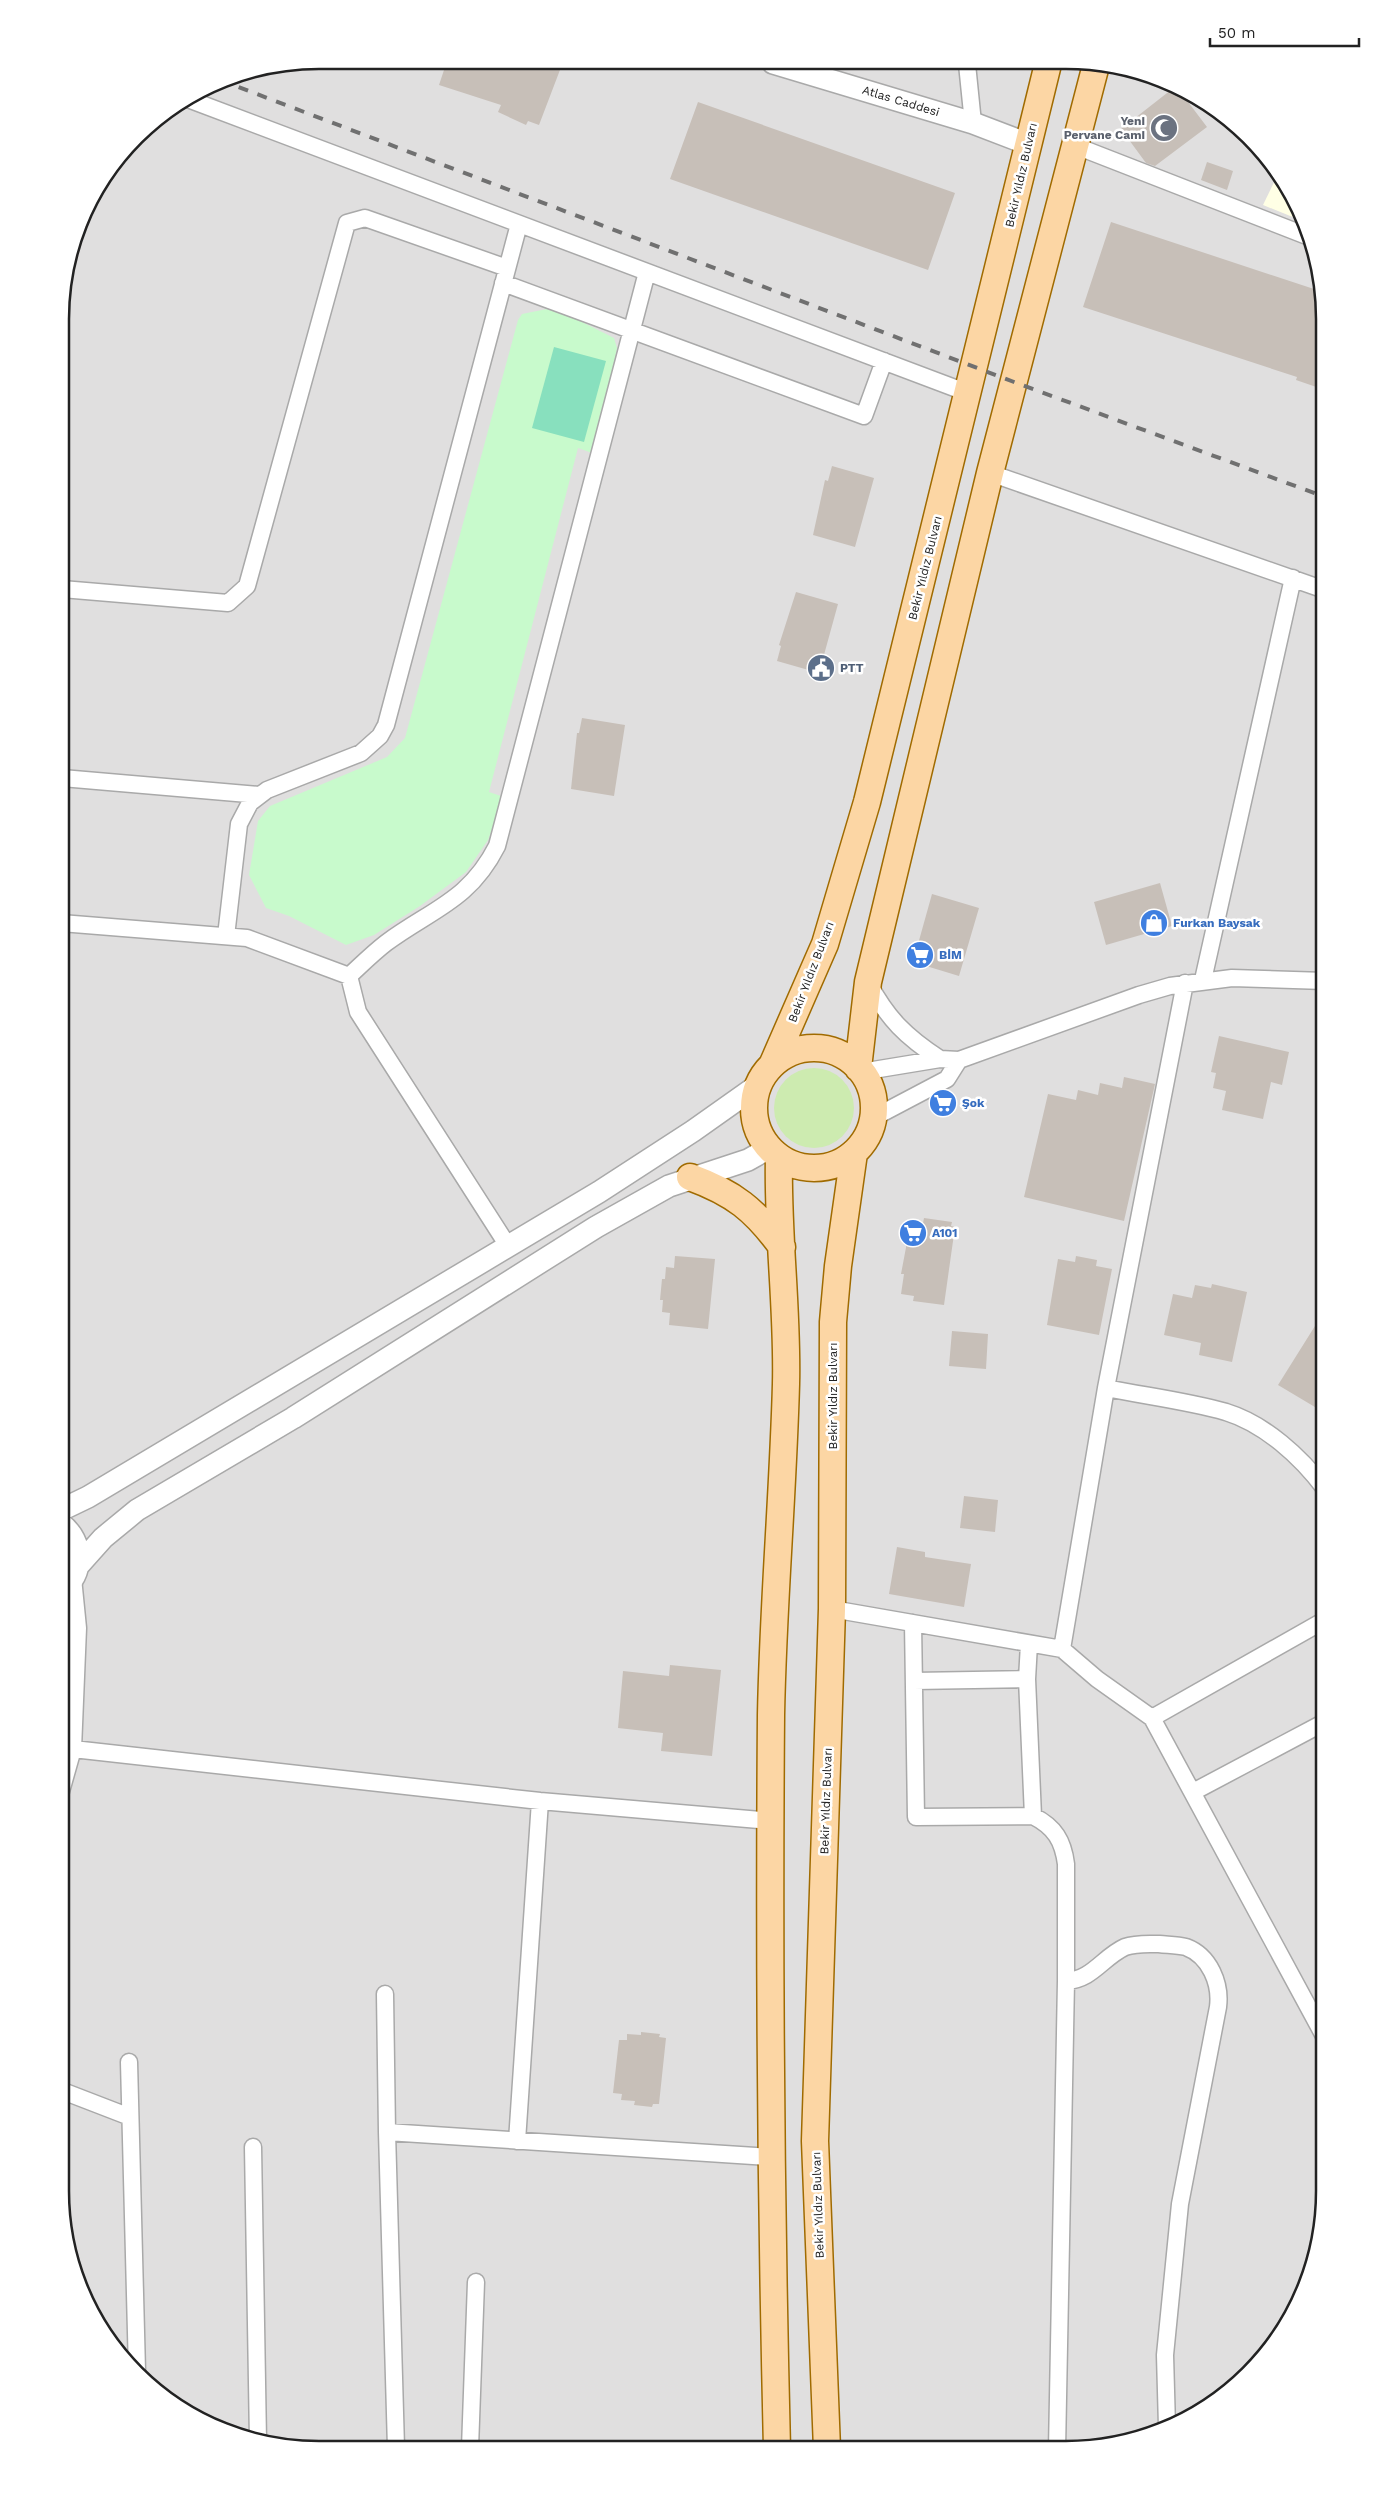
<svg xmlns="http://www.w3.org/2000/svg" width="1385" height="2510" font-family="'Work Sans',sans-serif">
<style>
.residential{fill:#e0dfdf}
.education{fill:#ffffe5}
.grass{fill:#cdebb0}
.park{fill:#c8facc}
.pitch{fill:#88e0be}
.building{fill:#c7bfb8}
.lines{fill:none;stroke-linecap:round;stroke-linejoin:round}
.minor-casing{stroke:#a9a9a9;stroke-width:19}
.tertiary-casing{stroke:#a9a9a9;stroke-width:24}
.primary-casing{stroke:#a06b00;stroke-width:29}
.minor{stroke:#fff;stroke-width:16}
.tertiary{stroke:#fff;stroke-width:21}
.primary{stroke:#fcd6a4;stroke-width:26}
.rail{stroke:#707070;stroke-width:4;stroke-dasharray:10 10;stroke-linecap:butt}
.labels{text-anchor:middle;stroke-width:5;stroke-linejoin:round;paint-order:stroke}
.street-label{font-size:12px;fill:#222;stroke:#fff}
.worship-label{font-size:12px;font-weight:bold;fill:#5b616d;stroke:#fff;text-anchor:end}
.service-label{font-size:12px;font-weight:bold;fill:#4e5e75;stroke:#fff;text-anchor:start}
.shop-label{font-size:12px;font-weight:bold;fill:#366cbe;stroke:#fff;text-anchor:start}
.rim{fill:none;stroke:#222;stroke-width:2.5}
</style>
<rect width="100%" height="100%" fill="#f2efe9"/>
<path class="residential" d="M 318,60 L 1117,65 L 1181,87 L 1237,124 L 1281,175 L 1311,235 L 1325,318 L 1324,2209 L 1305,2290 L 1272,2349 L 1224,2397 L 1150,2436 L 1067,2450 L 284,2448 L 219,2430 L 161,2396 L 104,2335 L 74,2275 L 60,2192 L 62,285 L 87,204 L 148,124 L 220,80 Z"/>
<path class="education" d="M 1279,172 L 1281,175 L 1305,222 L 1263,205 Z"/>
<path class="grass" d="M774 1108a40 40 0 1 1 80 0a40 40 0 1 1-80 0Z"/>
<path class="park" d="M 547,309 L 574,318 L 614,338 L 617,348 L 595,454 L 578,448 L 489,792 L 504,797 L 488,840 L 466,872 L 420,906 L 374,935 L 346,945 L 289,916 L 266,908 L 249,875 L 258,821 L 270,806 L 387,757 L 405,738 L 518,320 L 522,314 Z"/>
<path class="pitch" d="M 554,347 L 606,361 L 584,442 L 532,428 Z"/>
<path class="building" d="M 447,61 L 478,61 L 563,62 L 539,125 L 528,121 L 526,125 L 498,112 L 501,105 L 439,85 Z
M 1176,86 L 1207,127 L 1155,166 L 1146,163 L 1121,129 Z
M 698,102 L 955,193 L 928,270 L 670,179 Z
M 1207,162 L 1233,171 L 1227,190 L 1201,180 Z
M 1111,222 L 1320,291 L 1325,318 L 1325,390 L 1296,380 L 1297,377 L 1083,307 Z
M 832,466 L 874,478 L 855,547 L 813,535 L 825,480 L 828,481 Z
M 796,592 L 838,604 L 819,673 L 777,661 L 781,646 L 779,645 Z
M 582,718 L 625,725 L 614,796 L 571,789 L 577,733 L 579,733 Z
M 1160,883 L 1172,926 L 1106,945 L 1094,902 Z
M 932,894 L 979,908 L 959,976 L 913,962 Z
M 1219,1036 L 1289,1052 L 1282,1085 L 1271,1082 L 1263,1119 L 1222,1110 L 1226,1091 L 1213,1088 L 1216,1073 L 1211,1072 Z
M 1124,1077 L 1155,1084 L 1124,1221 L 1024,1197 L 1048,1094 L 1076,1100 L 1078,1090 L 1098,1095 L 1100,1083 L 1122,1088 Z
M 924,1218 L 952,1222 L 951,1226 L 955,1227 L 944,1305 L 913,1301 L 914,1296 L 901,1294 L 904,1274 L 901,1274 L 911,1221 L 923,1223 Z
M 675,1256 L 715,1259 L 708,1329 L 669,1325 L 670,1313 L 662,1312 L 663,1300 L 660,1300 L 662,1279 L 665,1279 L 666,1267 L 674,1268 Z
M 1076,1256 L 1097,1260 L 1096,1266 L 1112,1269 L 1099,1335 L 1047,1325 L 1058,1259 L 1075,1262 Z
M 1212,1284 L 1247,1292 L 1232,1362 L 1199,1355 L 1201,1343 L 1164,1335 L 1173,1294 L 1192,1298 L 1195,1285 L 1211,1288 Z
M 1325,1310 L 1325,1413 L 1278,1385 Z
M 952,1331 L 988,1334 L 986,1369 L 949,1366 Z
M 964,1496 L 998,1500 L 995,1532 L 960,1528 Z
M 897,1547 L 925,1552 L 925,1557 L 971,1564 L 964,1607 L 889,1594 Z
M 670,1665 L 721,1670 L 712,1756 L 661,1751 L 663,1733 L 618,1728 L 623,1671 L 669,1676 Z
M 641,2032 L 660,2034 L 659,2037 L 666,2038 L 659,2104 L 653,2104 L 652,2107 L 634,2105 L 635,2101 L 621,2100 L 622,2094 L 613,2093 L 619,2040 L 627,2040 L 627,2034 L 641,2035 Z"/>
<g class="lines">
<defs>
<path id="minor" d="M 967,64 L 973,123
M 188,99 L 968,393
M 1076,146 L 1312,238
M 503,283 L 864,416 L 884,361
M 990,473 L 1325,590
M 62,589 L 228,603 L 247,586 L 347,223 L 365,218 L 507,268
M 62,778 L 259,795
M 61,923 L 247,938 L 349,976
M 226,936 L 239,824 L 250,803 L 267,790 L 361,753 L 380,736 L 386,725 L 519,224
M 349,976 C 361,965 373,953 386,943 C 432,909 469,901 497,846 L 647,272
M 349,976 L 358,1012 L 508,1246
M 1203,980 L 1293,578
M 869,984 C 888,1019 906,1037 940,1059
M 861,1072 L 940,1059 L 959,1060 L 1139,995 L 1170,986 L 1232,978 L 1325,981
M 873,1118 L 947,1079 L 959,1060
M 1106,1388 C 1145,1396 1187,1401 1226,1412 C 1265,1424 1301,1457 1325,1489
M 832,1609 L 1062,1649 L 1097,1679 L 1152,1718 L 1324,2036
M 913,1623 L 916,1817 L 1033,1816
M 1029,1644 L 1027,1679 L 1033,1816 C 1055,1827 1063,1841 1066,1864 L 1066,1981 L 1057,2450
M 1062,1649 L 1106,1388 L 1185,983
M 914,1681 L 1027,1679
M 1152,1718 L 1325,1620
M 73,1749 L 540,1801 L 771,1821
M 1193,1792 L 1325,1722
M 60,1795 L 73,1749 L 78,1628 L 73,1578
M 1066,1981 C 1092,1980 1103,1957 1125,1947 C 1136,1943 1147,1944 1159,1944 C 1168,1945 1177,1945 1186,1947 C 1210,1956 1221,1984 1218,2007 L 1180,2204 L 1165,2355 L 1167,2427
M 385,1994 L 387,2132 L 396,2448
M 129,2062 L 137,2371
M 60,2090 L 130,2117
M 387,2132 L 770,2157
M 517,2141 L 540,1801
M 253,2147 L 258,2441
M 470,2448 L 476,2282"/>
<path id="tertiary" d="M 773,63 L 973,123 L 1028,144
M 61,1510 L 88,1497 L 599,1192 L 693,1131 L 758,1085
M 78,1566 L 103,1538 L 137,1510 L 293,1418 L 596,1227 L 669,1186 L 748,1160 L 769,1148
M 61,1591 C 85,1575 84,1541 61,1524"/>
<path id="primary" d="M754 1108a60 60 0 1 1 120 0a60 60 0 1 1-120 0Z
M 773,1063 L 825,944 L 867,802 L 1048,64
M 858,1068 L 868,982 L 990,473 L 1096,65
M 690,1177 C 734,1193 755,1210 782,1247
M 777,2449 C 771,2205 769,1960 771,1715 C 773,1605 783,1495 786,1384 C 788,1309 777,1233 779,1157
M 827,2449 L 815,2141 L 832,1609 L 833,1322 L 838,1266 L 854,1153"/>
</defs>
<use href="#minor" class="minor-casing"/>
<use href="#tertiary" class="tertiary-casing"/>
<use href="#primary" class="primary-casing"/>
<use href="#minor" class="minor"/>
<use href="#tertiary" class="tertiary"/>
<use href="#primary" class="primary"/>
<path class="rail" d="M 220,80 L 1014,382 L 1325,497"/>
</g>
<defs>
<symbol id="mosque-disc" viewBox="-11 -11 22 22"><circle r="9.5" fill="#6b7280" stroke="#fff"/><path d="M3.5-4.9A6 6 0 1 0 3.5 4.9A5 5 0 1 1 3.5-4.9Z" fill="#fff"/></symbol>
<symbol id="civic-disc" viewBox="-11 -11 22 22"><circle r="9.5" fill="#5c6f8a" stroke="#fff"/><path d="M-.6-6.5H3V-4.5H.6V-3L4-1V1h2V6H-6V1h2V-1L-.6-3ZM-1.2 2.5V6h2.4V2.5Z" fill="#fff"/></symbol>
<symbol id="shop-disc" viewBox="-11 -11 22 22"><circle r="9.5" fill="#3f7fe0" stroke="#fff"/><path d="M-5-2.5h2.3a2.7 3.5 0 0 1 5.4 0H5L5.5 6h-11ZM-1.5-2.5h3a1.5 2.3 0 0 0-3 0Z" fill="#fff"/></symbol>
<symbol id="supermarket-disc" viewBox="-11 -11 22 22"><circle r="9.5" fill="#3f7fe0" stroke="#fff"/><path d="M-6-5.5h2.5l.6 2H6L4.5 2H-2.5L-4.4-4H-6ZM-1.5 3.2a1.3 1.3 0 1 0 .1 0ZM3 3.2a1.3 1.3 0 1 0 .1 0Z" fill="#fff"/></symbol>
</defs>
<g fill-rule="evenodd">
<use href="#mosque-disc" x="1148" y="112" width="32" height="32"/>
<use href="#civic-disc" x="805" y="652" width="32" height="32"/>
<use href="#shop-disc" x="1138" y="907" width="32" height="32"/>
<use href="#supermarket-disc" x="904" y="939" width="32" height="32"/>
<use href="#supermarket-disc" x="927" y="1087" width="32" height="32"/>
<use href="#supermarket-disc" x="897" y="1217" width="32" height="32"/>
</g>
<g class="labels">
<g class="street-label">
<text transform="translate(901 101) rotate(17)" y="4">Atlas Caddesi</text>
<text transform="translate(1021 175) rotate(-77)" y="4">Bekir Yıldız Bulvarı</text>
<text transform="translate(925 568) rotate(-76)" y="4">Bekir Yıldız Bulvarı</text>
<text transform="translate(811 972) rotate(-69)" y="4">Bekir Yıldız Bulvarı</text>
<text transform="translate(833 1396) rotate(-90)" y="4">Bekir Yıldız Bulvarı</text>
<text transform="translate(826 1801) rotate(-88)" y="4">Bekir Yıldız Bulvarı</text>
<text transform="translate(818 2205) rotate(-92)" y="4">Bekir Yıldız Bulvarı</text>
</g>
<g class="worship-label">
<text x="1145" y="125">Yeni<tspan x="1145" dy="14">Pervane Cami</tspan></text>
</g>
<g class="service-label">
<text x="840" y="672">PTT</text>
</g>
<g class="shop-label">
<text x="1173" y="927">Furkan Baysak</text>
<text x="939" y="959">BİM</text>
<text x="962" y="1107">Şok</text>
<text x="932" y="1237">A101</text>
</g>
</g>
<path d="M0 0H1385V2510H0ZM319 69H1066A250 250 0 0 1 1316 319V2191A250 250 0 0 1 1066 2441H319A250 250 0 0 1 69 2191V319A250 250 0 0 1 319 69Z" fill="#fff" fill-rule="evenodd"/>
<path class="rim" d="M319 69H1066A250 250 0 0 1 1316 319V2191A250 250 0 0 1 1066 2441H319A250 250 0 0 1 69 2191V319A250 250 0 0 1 319 69Z"/>
<path d="M1210 38v8h149v-8" fill="none" stroke="#222222" stroke-width="2.5"/>
<text x="1218" y="38" font-size="15" fill="#222222" stroke="#ffffff" stroke-width="4" paint-order="stroke">50 m</text>
</svg>
